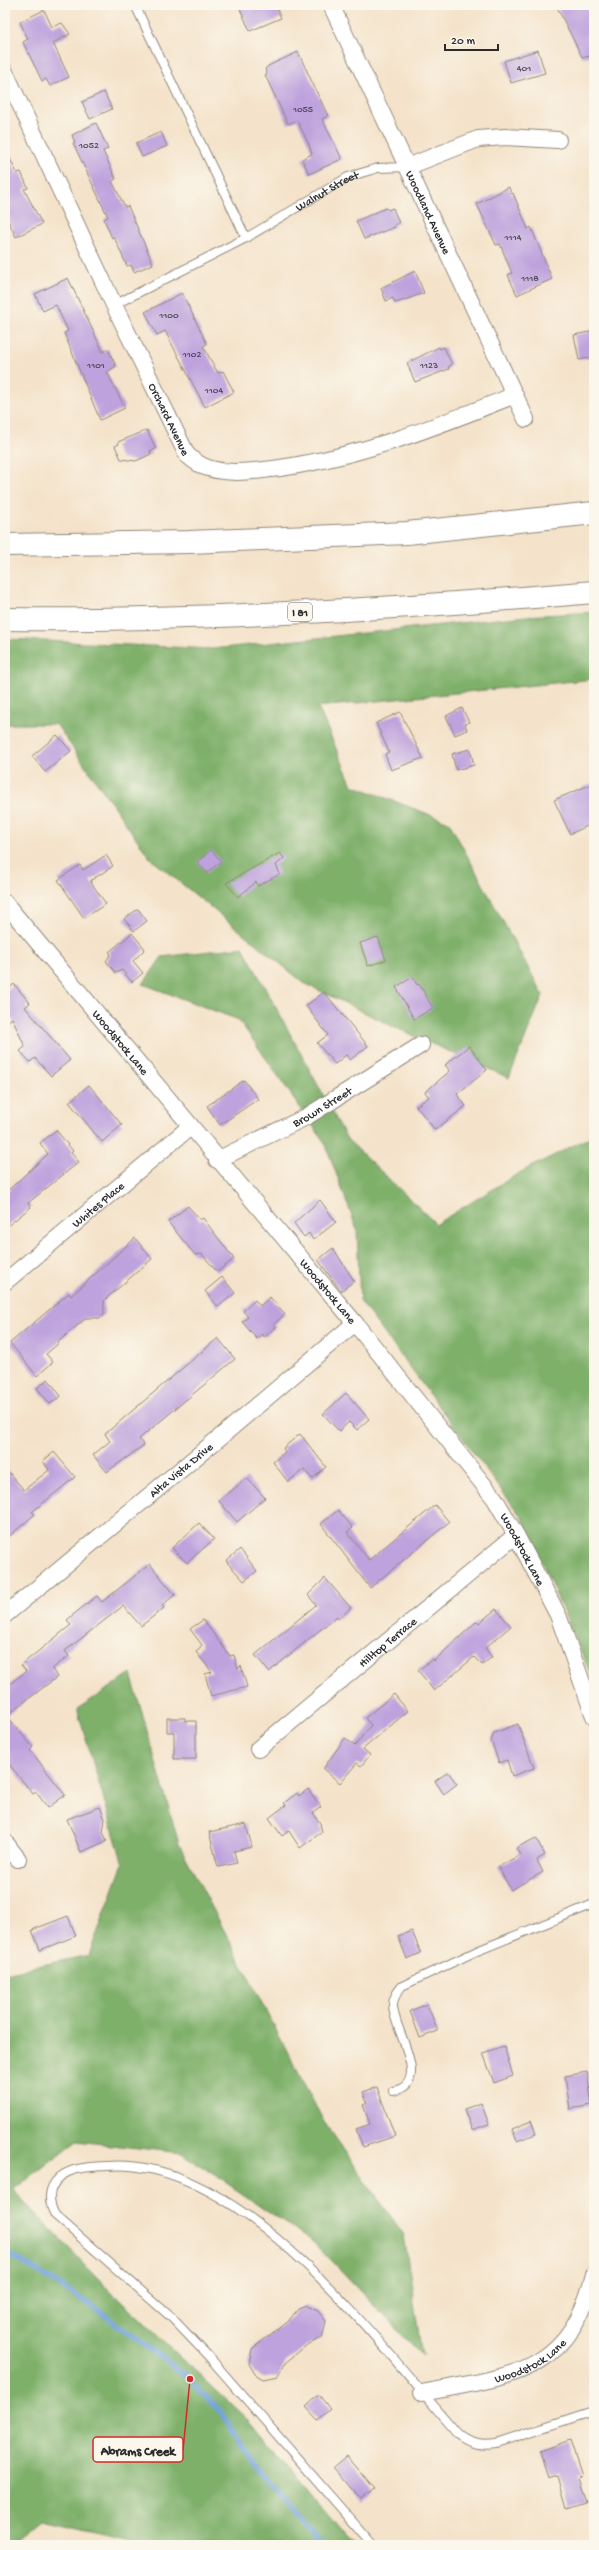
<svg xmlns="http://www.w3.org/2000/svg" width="599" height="2550" font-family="'Gochi Hand',sans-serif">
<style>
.forest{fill:#7fb06a;stroke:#556e4a}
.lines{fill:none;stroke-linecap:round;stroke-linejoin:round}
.stream{stroke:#70a1db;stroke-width:5.5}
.building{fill:#bda2dd}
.service-casing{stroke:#90877a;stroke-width:10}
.minor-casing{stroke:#90877a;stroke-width:18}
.motorway-casing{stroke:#90877a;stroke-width:24}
.service{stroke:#fff;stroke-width:8}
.minor{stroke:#fff;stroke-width:16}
.motorway{stroke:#fff;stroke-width:22}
.labels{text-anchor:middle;stroke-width:3;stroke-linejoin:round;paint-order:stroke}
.number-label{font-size:10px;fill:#504958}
.shield{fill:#fbf7ec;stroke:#696865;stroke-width:1}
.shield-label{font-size:11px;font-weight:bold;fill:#2b2b2b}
.street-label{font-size:12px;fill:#2b2b2b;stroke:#fbf7ec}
.leader{fill:none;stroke:#d62828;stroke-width:1.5}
.callout-dot{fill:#d62828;stroke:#fbf7ec;stroke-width:1.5}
.callout{fill:#fbf7ec;stroke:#d62828;stroke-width:1.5}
.callout-label{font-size:13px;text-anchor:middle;font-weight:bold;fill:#2b2b2b}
</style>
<rect width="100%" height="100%" fill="#fbf7ec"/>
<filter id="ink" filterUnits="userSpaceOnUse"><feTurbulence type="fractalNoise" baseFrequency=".025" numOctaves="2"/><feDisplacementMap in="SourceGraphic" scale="8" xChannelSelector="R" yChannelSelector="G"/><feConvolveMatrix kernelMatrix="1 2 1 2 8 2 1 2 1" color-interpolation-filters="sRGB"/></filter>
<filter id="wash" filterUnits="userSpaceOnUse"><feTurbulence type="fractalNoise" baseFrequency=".012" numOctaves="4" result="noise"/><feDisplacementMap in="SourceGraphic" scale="16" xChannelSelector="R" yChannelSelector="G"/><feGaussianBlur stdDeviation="0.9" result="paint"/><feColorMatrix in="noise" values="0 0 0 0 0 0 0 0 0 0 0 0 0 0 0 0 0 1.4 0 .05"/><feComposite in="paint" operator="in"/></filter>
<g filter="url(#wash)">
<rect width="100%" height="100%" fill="#f4e3ca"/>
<path class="forest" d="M 594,612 L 594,679 L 318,707 L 352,785 L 449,822 L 543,995 L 509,1078 L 394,1027 L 304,983 L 150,858 L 56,724 L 5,724 L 5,639 L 212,649 L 526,616 Z
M 243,947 L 347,1139 L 436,1224 L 521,1172 L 594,1135 L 594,1682 L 523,1519 L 360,1301 L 357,1230 L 325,1143 L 239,1020 L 143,984 L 162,957 Z
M 131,1674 L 179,1844 L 324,2122 L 404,2235 L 422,2356 L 312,2241 L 182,2153 L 77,2141 L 13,2190 L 114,2295 L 249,2421 L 348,2540 L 355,2545 L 154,2545 L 42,2520 L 10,2545 L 5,2545 L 5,1973 L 89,1955 L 123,1864 L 77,1709 Z"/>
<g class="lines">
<path class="stream" d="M 5,2251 L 98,2310 L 190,2379 L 221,2413 L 290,2512 L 321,2545"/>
</g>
<g id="blocks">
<path class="building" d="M 250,5 L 275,5 L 281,18 L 250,31 L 240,9 Z
M 556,5 L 594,5 L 594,56 L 582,57 Z
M 44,10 L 52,27 L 62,23 L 70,34 L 53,43 L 69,77 L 50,86 L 46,79 L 42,81 L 23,42 L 28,39 L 20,22 Z
M 538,50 L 545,73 L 511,83 L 504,61 Z
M 298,52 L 328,116 L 322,119 L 342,159 L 309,174 L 302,159 L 312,154 L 309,145 L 297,120 L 288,124 L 265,75 L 267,74 L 265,69 L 268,66 Z
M 104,92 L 112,109 L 90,119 L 82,102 Z
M 96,123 L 108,149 L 103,151 L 116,179 L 112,181 L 125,207 L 128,206 L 153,264 L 134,272 L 131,265 L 127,266 L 114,237 L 112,238 L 104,219 L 108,217 L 73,143 L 75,143 L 72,135 Z
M 161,132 L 167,146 L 142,157 L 136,143 Z
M 5,148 L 17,173 L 21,172 L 28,188 L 24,189 L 42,224 L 16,237 L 5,214 Z
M 509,187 L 511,194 L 513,193 L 528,229 L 531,227 L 552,279 L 517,295 L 508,275 L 512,273 L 500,244 L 496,245 L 477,204 Z
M 386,208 L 388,210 L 393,208 L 399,223 L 394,225 L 395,227 L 364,239 L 356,221 Z
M 415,271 L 424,293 L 402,301 L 395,303 L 393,298 L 386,301 L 381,288 Z
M 68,278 L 103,352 L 108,349 L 116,366 L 107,372 L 125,408 L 100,420 L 64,333 L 68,331 L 56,305 L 43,311 L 35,294 Z
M 182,293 L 207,344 L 203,346 L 218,373 L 223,371 L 234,392 L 205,407 L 165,331 L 157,335 L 145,312 Z
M 594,331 L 594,357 L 579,360 L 574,335 Z
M 439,347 L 440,349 L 444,347 L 452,365 L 448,367 L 449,369 L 415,382 L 407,363 Z
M 147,430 L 156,449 L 150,451 L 151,454 L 136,461 L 121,459 L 115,446 L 119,444 L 118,442 Z
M 462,708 L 469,722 L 465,724 L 467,730 L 455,735 L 446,716 Z
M 400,712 L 423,758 L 391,770 L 385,754 L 389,752 L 376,723 Z
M 57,735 L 71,751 L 45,772 L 32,756 Z
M 470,749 L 474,765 L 456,770 L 452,754 Z
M 594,783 L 594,823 L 570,834 L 554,800 Z
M 211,850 L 221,861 L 207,873 L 197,862 Z
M 280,853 L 284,858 L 276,865 L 280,874 L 258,886 L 256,882 L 238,897 L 226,883 Z
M 106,855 L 113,866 L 90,881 L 106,904 L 84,918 L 58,880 L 80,865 L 83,870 Z
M 138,909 L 147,921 L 134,931 L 124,919 Z
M 132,933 L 145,949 L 133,961 L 143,973 L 132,982 L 122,970 L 116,973 L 106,961 L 111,954 L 109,952 Z
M 378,937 L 386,960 L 368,966 L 360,943 Z
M 413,977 L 417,985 L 419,984 L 433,1008 L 414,1019 L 396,987 Z
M 14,984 L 30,1003 L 25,1007 L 70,1060 L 51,1076 L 35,1058 L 30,1062 L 20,1051 L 25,1047 L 12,1018 L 5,1024 L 5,992 Z
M 324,992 L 368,1046 L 350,1060 L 346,1055 L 335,1064 L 317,1043 L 328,1035 L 306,1006 Z
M 469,1046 L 487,1070 L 457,1094 L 466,1106 L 435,1130 L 416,1106 L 429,1097 L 425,1092 L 450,1071 L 445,1065 Z
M 244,1080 L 258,1099 L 220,1125 L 207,1106 Z
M 89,1085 L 122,1125 L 102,1142 L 69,1102 Z
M 56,1130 L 73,1151 L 71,1153 L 79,1162 L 28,1203 L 31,1207 L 5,1228 L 5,1193 L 48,1154 L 40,1143 Z
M 320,1200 L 336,1222 L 313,1240 L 309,1233 L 304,1237 L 294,1223 Z
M 188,1206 L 200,1220 L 203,1218 L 234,1259 L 217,1272 L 202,1254 L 195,1255 L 168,1222 Z
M 135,1238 L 152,1259 L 108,1297 L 104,1301 L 104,1314 L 100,1318 L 86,1318 L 58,1342 L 59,1343 L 46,1354 L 53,1362 L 37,1376 L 10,1343 L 69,1293 L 71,1296 Z
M 333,1248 L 354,1281 L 341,1291 L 318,1260 Z
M 222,1277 L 235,1293 L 218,1307 L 205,1291 Z
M 270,1297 L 285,1314 L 274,1324 L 276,1327 L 264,1337 L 262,1334 L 257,1339 L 242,1322 L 248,1317 L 243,1311 L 255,1300 L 260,1306 Z
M 218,1338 L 235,1359 L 139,1439 L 144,1445 L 107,1472 L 93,1455 L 110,1441 L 105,1434 Z
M 48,1379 L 61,1396 L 50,1404 L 37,1388 Z
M 346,1393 L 369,1419 L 357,1430 L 349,1422 L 339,1431 L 323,1414 Z
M 300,1434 L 326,1467 L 312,1479 L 304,1469 L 288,1482 L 273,1462 L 285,1452 L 283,1448 Z
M 54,1452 L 75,1477 L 32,1512 L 35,1514 L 5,1540 L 5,1468 L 24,1490 L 49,1470 L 43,1461 Z
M 247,1478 L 265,1498 L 237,1522 L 219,1501 Z
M 435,1505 L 449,1522 L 370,1588 L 321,1524 L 338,1510 L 353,1528 L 347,1532 L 369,1560 Z
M 199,1523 L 214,1539 L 187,1563 L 172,1548 Z
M 240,1549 L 257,1571 L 244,1581 L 226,1561 Z
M 150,1564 L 175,1595 L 162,1605 L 164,1608 L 141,1626 L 123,1606 L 65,1651 L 69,1656 L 52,1669 L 57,1677 L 6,1716 L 33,1747 L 30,1750 L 65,1795 L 48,1808 L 36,1792 L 33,1794 L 5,1759 L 5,1688 L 26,1671 L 21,1665 L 71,1625 L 67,1620 L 74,1614 L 97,1596 L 102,1602 Z
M 325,1578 L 351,1608 L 338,1619 L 337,1616 L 269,1672 L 255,1655 L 316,1605 L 308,1595 Z
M 496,1609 L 511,1626 L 485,1648 L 492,1657 L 482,1665 L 474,1657 L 434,1691 L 418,1670 L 433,1659 L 434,1661 L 477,1621 L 479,1623 Z
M 203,1620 L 230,1656 L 234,1655 L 238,1669 L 241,1666 L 247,1687 L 211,1696 L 205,1674 L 212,1672 L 196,1652 L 202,1645 L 190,1629 Z
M 394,1694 L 408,1711 L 363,1749 L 370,1755 L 361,1766 L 357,1763 L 340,1783 L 323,1769 L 345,1738 L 355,1746 L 371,1725 L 365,1718 Z
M 167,1718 L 185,1718 L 185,1721 L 196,1721 L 196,1759 L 174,1759 L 174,1732 L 167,1732 Z
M 518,1724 L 534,1768 L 512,1776 L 507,1760 L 499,1763 L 491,1741 L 494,1733 Z
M 448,1772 L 457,1784 L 444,1794 L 435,1781 Z
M 308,1789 L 321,1807 L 313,1813 L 320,1823 L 322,1832 L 300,1848 L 289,1831 L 282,1836 L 269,1818 L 286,1805 L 284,1803 L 297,1793 L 299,1796 Z
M 100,1807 L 105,1819 L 103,1832 L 107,1841 L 81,1852 L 67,1819 Z
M 246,1824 L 252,1847 L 234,1851 L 237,1863 L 218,1867 L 209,1832 Z
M 536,1838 L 545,1855 L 537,1860 L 543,1872 L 511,1890 L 498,1867 L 520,1855 L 516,1848 Z
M 68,1916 L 76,1936 L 40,1950 L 32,1930 Z
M 412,1931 L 421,1953 L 407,1959 L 398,1936 Z
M 427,2004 L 438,2031 L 420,2038 L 410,2011 Z
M 504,2046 L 513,2076 L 494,2083 L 483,2053 Z
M 587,2072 L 592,2105 L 570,2109 L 565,2076 Z
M 377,2087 L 395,2136 L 363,2147 L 356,2129 L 370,2124 L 363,2105 L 367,2103 L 363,2092 Z
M 481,2103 L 489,2124 L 472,2130 L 464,2109 Z
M 531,2121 L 536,2134 L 517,2141 L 512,2129 Z
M 306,2306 L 318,2311 L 326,2321 L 322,2338 L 307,2345 L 285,2363 L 278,2376 L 263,2379 L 255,2374 L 249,2364 L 252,2349 L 290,2319 L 298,2309 Z
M 319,2395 L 330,2409 L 318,2420 L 306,2407 Z
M 570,2440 L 582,2476 L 578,2477 L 586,2502 L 567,2508 L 558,2476 L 548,2479 L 540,2451 Z
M 346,2456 L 374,2489 L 361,2500 L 333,2467 Z"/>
</g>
</g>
<g filter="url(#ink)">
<use href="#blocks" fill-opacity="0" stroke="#90877a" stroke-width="1"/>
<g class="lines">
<defs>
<g id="service">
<path d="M 135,5 L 246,238"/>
<path id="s1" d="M 114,305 L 246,238 L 348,177 L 378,168 L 407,167"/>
<path d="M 393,2091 C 434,2084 392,2028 393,2005 C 393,1997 398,1991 402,1986 L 477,1951 L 594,1904"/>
<path d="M 373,2545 L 210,2358 L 172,2318 L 55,2215 C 48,2202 47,2188 60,2177 C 72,2167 91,2167 106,2166 C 241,2154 378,2343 458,2434 C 470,2443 481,2445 496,2443 L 594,2411"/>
</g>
<g id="minor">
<path id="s2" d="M 331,5 L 526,419"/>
<path id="s3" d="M 5,72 L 114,305 L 187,455 C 193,460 200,466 208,468 C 230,475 257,471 280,468 C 362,456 438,426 515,395"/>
<path d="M 407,167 L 478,139 L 505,137 L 558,140"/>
<path id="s4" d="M 5,903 L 355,1323 L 495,1499 L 516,1535 L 558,1615 L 594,1716"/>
<path id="s5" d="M 217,1160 L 306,1117 L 421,1045"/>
<path id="s6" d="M 5,1282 L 190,1127"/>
<path id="s7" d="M 5,1615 L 225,1433 L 355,1323"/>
<path id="s8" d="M 258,1749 L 516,1535"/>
<path d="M 5,1842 L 18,1859"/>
<path id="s9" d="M 422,2393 C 510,2376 570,2375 594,2274"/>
</g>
<path id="motorway" d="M 5,545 L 189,542 L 407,533 L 594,513
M 5,619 C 201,621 399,609 594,592"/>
</defs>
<use href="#service" class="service-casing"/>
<use href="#minor" class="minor-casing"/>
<use href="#motorway" class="motorway-casing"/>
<use href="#service" class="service"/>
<use href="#minor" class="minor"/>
<use href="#motorway" class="motorway"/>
</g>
</g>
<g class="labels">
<g class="number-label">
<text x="524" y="71">401</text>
<text x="303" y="112">1055</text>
<text x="89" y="148">1052</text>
<text x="513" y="240">1114</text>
<text x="530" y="281">1118</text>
<text x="169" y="318">1100</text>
<text x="192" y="357">1102</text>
<text x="96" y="368">1101</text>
<text x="429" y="368">1123</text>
<text x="214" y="393">1104</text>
</g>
<rect class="shield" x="288" y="603" width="24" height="18" rx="3"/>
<g class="shield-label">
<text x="300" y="616">I 81</text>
</g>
<g class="street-label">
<text dy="4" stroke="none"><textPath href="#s1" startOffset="242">Walnut Street</textPath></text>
<text dy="4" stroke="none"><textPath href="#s2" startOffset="229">Woodland Avenue</textPath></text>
<text dy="4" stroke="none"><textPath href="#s3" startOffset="384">Orchard Avenue</textPath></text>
<text dy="4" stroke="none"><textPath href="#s4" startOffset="181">Woodstock Lane</textPath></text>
<text dy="4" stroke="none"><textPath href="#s5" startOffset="118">Brown Street</textPath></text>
<text dy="4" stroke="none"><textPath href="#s6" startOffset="121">Whites Place</textPath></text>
<text dy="4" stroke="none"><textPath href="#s4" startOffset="505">Woodstock Lane</textPath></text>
<text dy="4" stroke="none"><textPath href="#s7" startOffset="228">Alta Vista Drive</textPath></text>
<text dy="4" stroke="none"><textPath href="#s4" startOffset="829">Woodstock Lane</textPath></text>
<text dy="4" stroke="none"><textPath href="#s8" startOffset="168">Hilltop Terrace</textPath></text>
<text dy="4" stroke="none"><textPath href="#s9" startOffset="114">Woodstock Lane</textPath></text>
</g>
</g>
<path class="leader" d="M190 2379L183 2450"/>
<circle class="callout-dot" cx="190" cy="2379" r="4"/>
<rect class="callout" x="93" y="2437" width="90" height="25" rx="4"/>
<g class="callout-label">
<text x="138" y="2455">Abrams Creek</text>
</g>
<rect width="599" height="2550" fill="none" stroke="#fbf7ec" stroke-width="20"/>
<path d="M445 44v6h53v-6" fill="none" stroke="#2b2b2b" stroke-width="2"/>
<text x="451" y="44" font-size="12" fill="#2b2b2b" stroke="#fbf7ec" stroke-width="3" paint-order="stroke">20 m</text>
</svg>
